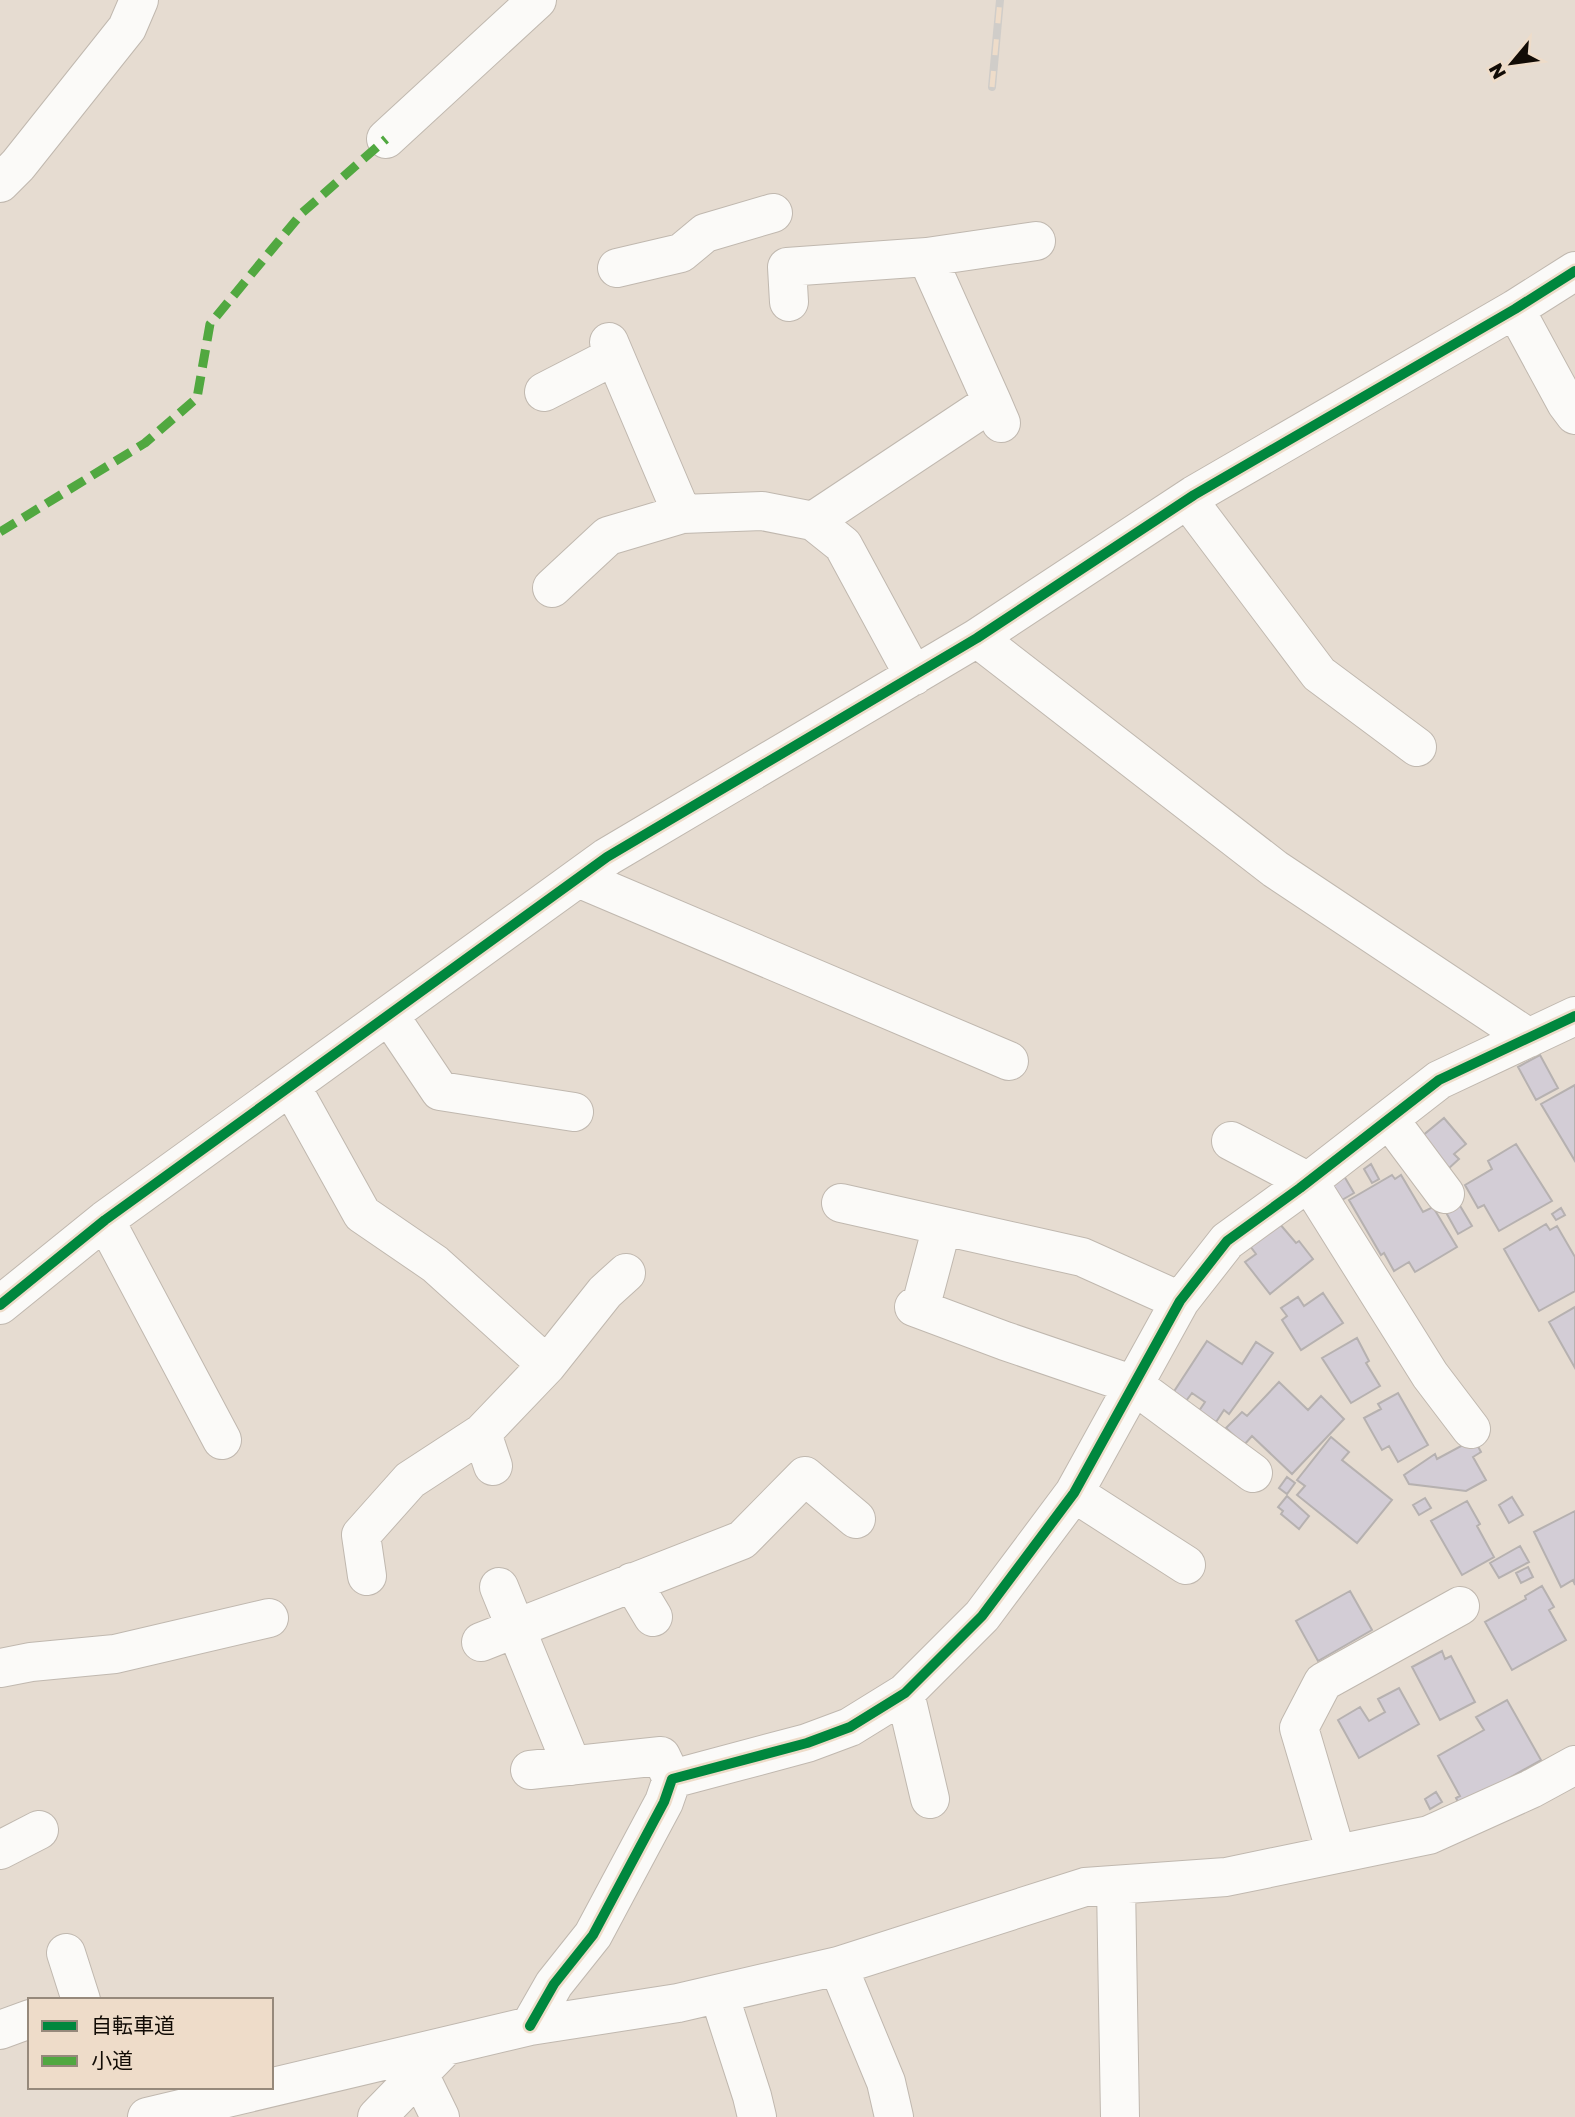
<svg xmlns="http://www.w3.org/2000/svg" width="1575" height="2117" font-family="'Golos Text','Noto Sans JP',sans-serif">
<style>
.building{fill:#d3cdd6;stroke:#b6b1b0;stroke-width:2}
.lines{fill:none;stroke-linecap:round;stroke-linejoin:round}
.minor-casing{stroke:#c0b8af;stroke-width:40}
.minor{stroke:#fbfaf8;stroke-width:38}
.rail-casing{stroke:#d0cdc9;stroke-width:8}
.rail{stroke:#eedcc9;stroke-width:5;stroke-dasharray:16;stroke-linecap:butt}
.quiet{stroke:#51a840;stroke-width:9;stroke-dasharray:18 9;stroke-linecap:butt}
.cycleway-casing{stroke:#eedcc9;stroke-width:15}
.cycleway{stroke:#00873e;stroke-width:10}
</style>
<rect width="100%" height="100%" fill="#e6dcd1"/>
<path class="building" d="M 1540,1055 L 1558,1088 L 1536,1100 L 1518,1067 Z
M 1575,1085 L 1575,1161 L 1541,1104 Z
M 1444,1118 L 1466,1144 L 1454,1154 L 1459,1159 L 1448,1169 L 1421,1137 Z
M 1516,1144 L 1552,1201 L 1499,1231 L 1484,1205 L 1478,1208 L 1465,1185 L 1492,1169 L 1488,1161 Z
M 1371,1164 L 1379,1179 L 1372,1183 L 1364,1169 Z
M 1392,1175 L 1395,1179 L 1401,1175 L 1423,1212 L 1433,1207 L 1457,1247 L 1415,1272 L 1409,1262 L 1394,1271 L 1384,1253 L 1381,1255 L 1349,1200 Z
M 1344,1176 L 1354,1193 L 1342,1200 L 1331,1183 Z
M 1456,1199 L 1472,1226 L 1458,1234 L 1443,1207 Z
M 1561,1208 L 1565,1215 L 1556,1220 L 1552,1214 Z
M 1279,1223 L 1296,1243 L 1299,1241 L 1313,1259 L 1270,1294 L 1245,1262 L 1256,1254 L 1250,1246 Z
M 1546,1224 L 1550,1230 L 1557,1226 L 1575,1257 L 1575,1291 L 1539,1311 L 1504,1249 Z
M 1323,1293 L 1343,1323 L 1301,1350 L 1282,1320 L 1287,1316 L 1281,1308 L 1298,1297 L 1304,1306 Z
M 1575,1307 L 1575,1368 L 1549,1322 Z
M 1357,1338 L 1369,1361 L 1366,1363 L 1380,1386 L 1351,1403 L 1322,1358 Z
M 1207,1341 L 1242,1364 L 1256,1342 L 1273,1353 L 1229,1414 L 1224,1410 L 1216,1422 L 1199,1411 L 1205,1402 L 1192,1393 L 1186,1401 L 1173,1393 Z
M 1279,1382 L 1308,1410 L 1321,1396 L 1344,1419 L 1292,1474 L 1252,1436 L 1244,1445 L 1226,1428 L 1242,1412 L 1247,1416 Z
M 1398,1393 L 1428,1445 L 1398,1462 L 1389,1446 L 1382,1450 L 1364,1418 L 1381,1409 L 1378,1404 Z
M 1331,1437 L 1349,1452 L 1342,1460 L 1392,1500 L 1357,1543 L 1297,1495 L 1305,1486 L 1297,1480 Z
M 1474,1439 L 1481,1452 L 1473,1457 L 1486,1480 L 1466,1491 L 1409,1484 L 1404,1475 L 1435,1454 L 1437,1459 Z
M 1287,1477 L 1295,1483 L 1287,1494 L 1279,1488 Z
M 1287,1496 L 1309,1516 L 1299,1529 L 1281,1514 L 1283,1511 L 1278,1507 Z
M 1512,1497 L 1523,1515 L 1509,1523 L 1499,1505 Z
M 1425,1498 L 1431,1508 L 1419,1515 L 1413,1505 Z
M 1467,1501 L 1480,1524 L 1477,1526 L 1494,1557 L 1462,1575 L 1431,1521 Z
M 1575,1511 L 1575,1585 L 1573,1580 L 1561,1587 L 1534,1532 Z
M 1520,1546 L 1529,1562 L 1499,1578 L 1490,1563 Z
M 1528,1567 L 1533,1577 L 1521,1583 L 1516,1573 Z
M 1542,1586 L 1554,1607 L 1549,1610 L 1566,1640 L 1512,1670 L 1485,1622 L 1526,1599 L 1525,1596 Z
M 1350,1591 L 1372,1630 L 1318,1661 L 1296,1621 Z
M 1442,1651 L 1445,1659 L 1451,1656 L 1475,1702 L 1440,1720 L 1412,1667 Z
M 1399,1688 L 1419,1724 L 1359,1758 L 1338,1720 L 1360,1707 L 1369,1721 L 1385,1712 L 1378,1699 Z
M 1507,1700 L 1541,1760 L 1460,1806 L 1456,1798 L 1460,1796 L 1438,1756 L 1484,1730 L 1476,1717 Z
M 1436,1792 L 1442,1802 L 1430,1809 L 1425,1799 Z"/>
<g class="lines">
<defs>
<path id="minor" d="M 386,139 L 537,0
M 0,183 L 18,165 L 127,28 L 139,0
M 617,268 L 681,253 L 705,233 L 773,213
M 789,302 L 787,267 L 927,257
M 1515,309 L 1566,403 L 1575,415
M 609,342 L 682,514
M 544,392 L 614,356
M 992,402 L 927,257 L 1036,241
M 1188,500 L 1319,674 L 1417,747
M 813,521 L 992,402 L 1001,423
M 552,588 L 608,536 L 682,514 L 762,511 L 813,521 L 843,545 L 914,676
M 977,638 L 1275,869 L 1529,1038
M 578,878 L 1009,1061
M 389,1015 L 440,1091 L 574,1112
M 291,1086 L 362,1214 L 435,1264 L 547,1365 L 605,1292 L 626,1273
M 1389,1119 L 1445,1194
M 1231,1141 L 1309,1182 L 1430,1375 L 1471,1429
M 841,1203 L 1082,1257 L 1180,1301
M 105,1220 L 222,1440
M 0,1305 L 105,1220 L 607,857 L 977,638 L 1194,495 L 1515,309 L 1575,271
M 914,1307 L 1005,1341 L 1134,1385 L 1253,1473
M 920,1309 L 942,1226
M 493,1466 L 482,1433 L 547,1365
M 1074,1493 L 1186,1565
M 367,1576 L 361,1535 L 410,1480 L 482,1433
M 632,1582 L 653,1617
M 499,1587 L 572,1766
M 481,1642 L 742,1540 L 805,1476 L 856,1519
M 0,1668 L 31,1662 L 115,1654 L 269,1618
M 905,1693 L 930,1799
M 530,1770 L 661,1756 L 672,1779
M 0,1850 L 39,1830
M 1336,1853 L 1299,1728 L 1323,1682 L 1460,1606
M 1116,1885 L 1120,2117
M 66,1953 L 81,2000
M 838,1966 L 886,2082 L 894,2117
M 719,1994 L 752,2096 L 757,2117
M 530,2026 L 554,1984 L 593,1935 L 664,1802 L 672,1779 L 807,1743 L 850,1727 L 905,1693 L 982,1616 L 1074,1493 L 1180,1301 L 1227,1241 L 1300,1188 L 1439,1080 L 1575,1016
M 0,2030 L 30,2019
M 419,2074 L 440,2117
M 147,2117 L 530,2026 L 678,2003 L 838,1966 L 1085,1887 L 1226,1877 L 1429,1835 L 1531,1789 L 1575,1765
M 377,2117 L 446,2046"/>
</defs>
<use href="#minor" class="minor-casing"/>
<use href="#minor" class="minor"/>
<defs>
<path id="rail" d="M 992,87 L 1000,0"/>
</defs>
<use href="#rail" class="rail-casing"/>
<use href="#rail" class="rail"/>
<path class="quiet" d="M 0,532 L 145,443 L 197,398 L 210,324 L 302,213 L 386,139"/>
<defs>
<path id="cycleway" d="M 0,1305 L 105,1220 L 607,857 L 977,638 L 1194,495 L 1515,309 L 1575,271
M 530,2026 L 554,1984 L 593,1935 L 664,1802 L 672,1779 L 807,1743 L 850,1727 L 905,1693 L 982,1616 L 1074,1493 L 1180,1301 L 1227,1241 L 1300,1188 L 1439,1080 L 1575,1016"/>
</defs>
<use href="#cycleway" class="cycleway-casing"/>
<use href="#cycleway" class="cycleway"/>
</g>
<rect x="28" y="1998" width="245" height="91" fill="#eedcc9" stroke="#96897b" stroke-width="2"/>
<rect x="42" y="2021" width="35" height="10" fill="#00873e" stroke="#96897b" stroke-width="2"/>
<text x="91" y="2033" font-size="21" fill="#120c06">自転車道</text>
<rect x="42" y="2056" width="35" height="10" fill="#51a840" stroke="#96897b" stroke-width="2"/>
<text x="91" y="2068" font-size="21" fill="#120c06">小道</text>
<g transform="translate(1512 63) rotate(241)" stroke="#eedcc9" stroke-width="5" paint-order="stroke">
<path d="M0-5L12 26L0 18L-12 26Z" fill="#120c06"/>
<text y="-10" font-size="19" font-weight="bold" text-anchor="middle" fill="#120c06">N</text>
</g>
</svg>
